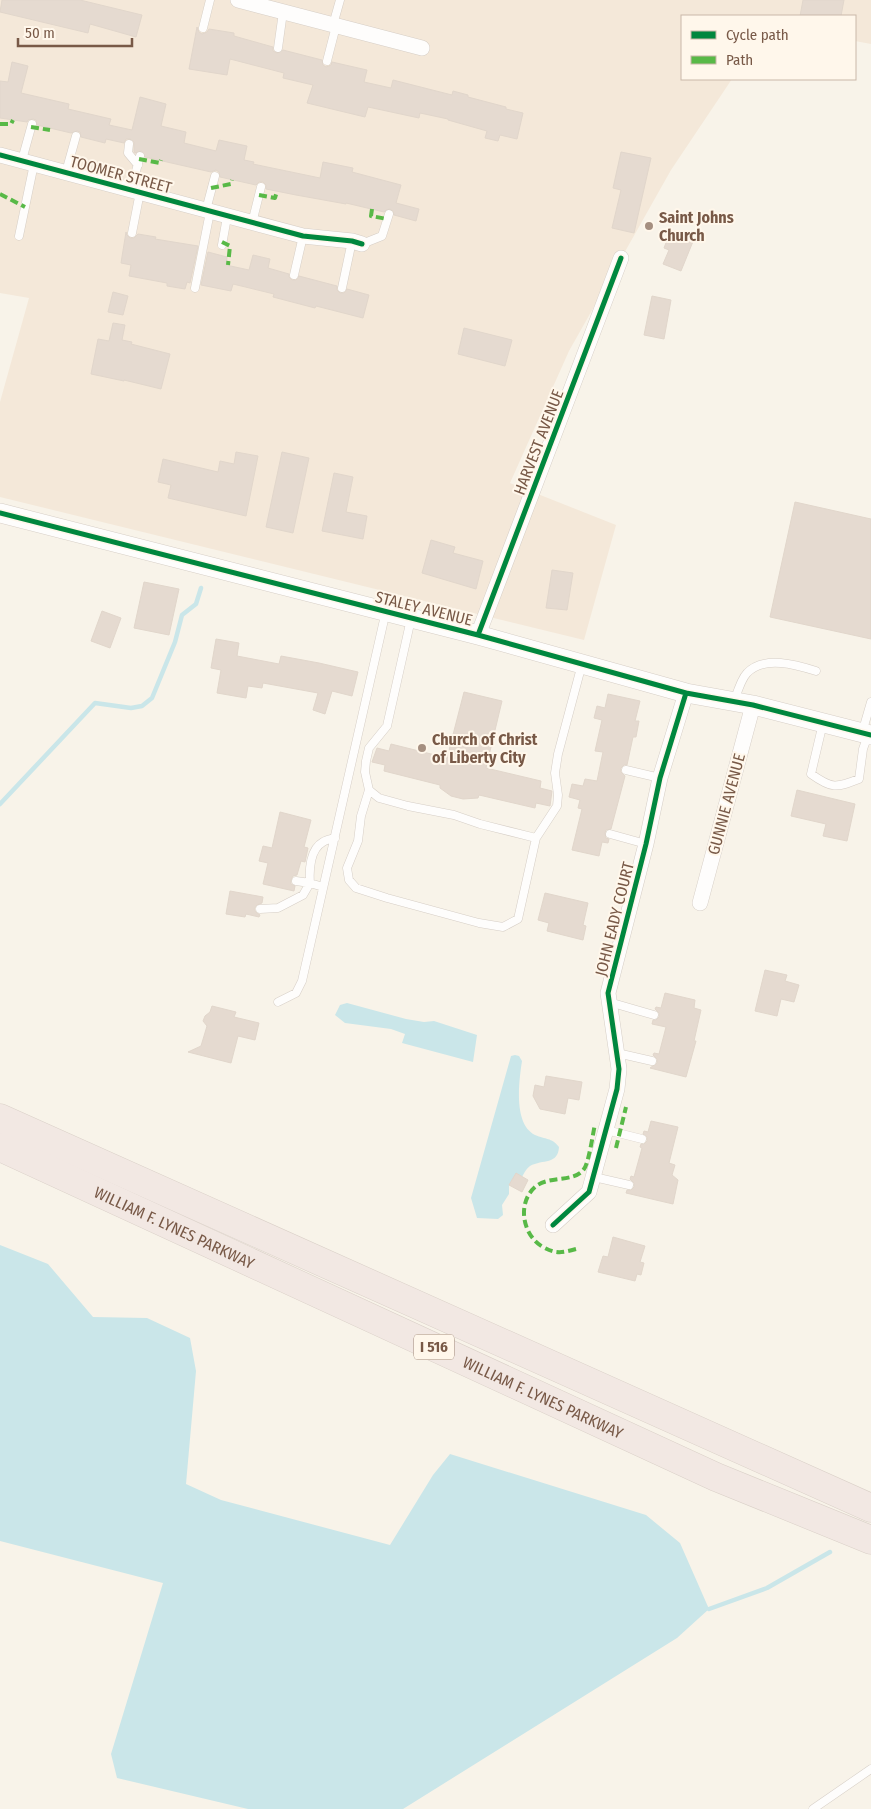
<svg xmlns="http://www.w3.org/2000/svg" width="871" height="1809" font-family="'Fira Sans Condensed',sans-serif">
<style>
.residential{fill:#f4e8d9}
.water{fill:#cae6e9}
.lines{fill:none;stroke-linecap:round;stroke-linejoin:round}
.stream{stroke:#cae6e9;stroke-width:4.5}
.building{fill:#e5dad0;stroke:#e1d6cb}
.service-casing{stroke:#d6cec6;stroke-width:9}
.minor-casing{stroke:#d6cec6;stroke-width:16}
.tertiary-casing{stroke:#d6cec6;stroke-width:20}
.motorway-casing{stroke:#dad0c8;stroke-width:29}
.service{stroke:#fefdfc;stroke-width:8}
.minor{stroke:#fefdfc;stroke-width:15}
.tertiary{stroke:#fefdfc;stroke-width:19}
.motorway{stroke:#f2e8e3;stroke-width:28}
.quiet{stroke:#58b947;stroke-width:4;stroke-dasharray:8 4;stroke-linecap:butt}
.cycleway-casing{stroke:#fff7eb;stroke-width:8}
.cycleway{stroke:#00873e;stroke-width:5}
.poi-dot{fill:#a58f80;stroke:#fff7eb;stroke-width:2}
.labels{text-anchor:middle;stroke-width:4;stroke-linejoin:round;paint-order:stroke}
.shield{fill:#fff7eb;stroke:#a08878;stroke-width:1}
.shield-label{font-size:15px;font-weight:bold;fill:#785947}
.street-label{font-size:16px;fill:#785947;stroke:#fff7eb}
.poi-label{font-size:16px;font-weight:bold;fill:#785947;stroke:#fff7eb;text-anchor:start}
</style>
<rect width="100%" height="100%" fill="#f8f3e9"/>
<path class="residential" d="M 0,0 L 871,0 L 871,44 L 855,41 L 855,16 L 682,16 L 682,79 L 732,79 L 671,170 L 569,351 L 510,483 L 616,525 L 584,640 L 0,497 L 0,402 L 29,298 L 0,293 Z"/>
<path class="water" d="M 347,1003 L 406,1019 L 424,1022 L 434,1021 L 477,1035 L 473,1062 L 402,1043 L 405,1034 L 391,1029 L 345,1023 L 335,1015 L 340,1005 Z
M 515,1055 L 519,1056 L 522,1061 C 519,1081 513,1124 535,1135 C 546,1140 551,1137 559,1147 C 558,1165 543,1159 530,1166 C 527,1168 524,1173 522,1177 L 516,1174 L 509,1185 L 509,1194 L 502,1205 L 503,1215 L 498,1219 L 477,1218 L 471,1198 L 511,1056 Z
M 0,1245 L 48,1264 L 93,1317 L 147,1318 L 190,1338 L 196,1371 L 186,1484 L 221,1500 L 390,1545 L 433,1475 L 450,1454 L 646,1515 L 680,1543 L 709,1609 L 677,1638 L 403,1809 L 248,1809 L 117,1778 L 111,1754 L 163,1583 L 0,1541 Z"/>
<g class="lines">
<path class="stream" d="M 0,804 L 95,703 L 131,708 L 142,706 L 152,698 L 175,642 L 182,615 L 196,604 L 201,588
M 709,1609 L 767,1588 L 830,1552"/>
</g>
<path class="building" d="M 2,0 L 80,0 L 142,15 L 136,37 L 90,24 L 88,33 L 0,12 Z
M 803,0 L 844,0 L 841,16 L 800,16 Z
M 197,27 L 199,32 L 202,34 L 207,32 L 209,29 L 234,33 L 234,36 L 273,47 L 273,51 L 277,53 L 283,50 L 322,60 L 323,65 L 326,67 L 331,65 L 332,62 L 367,70 L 364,82 L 391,88 L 393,80 L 452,95 L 453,91 L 468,95 L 468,97 L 506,107 L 506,109 L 523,113 L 517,139 L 500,135 L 498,141 L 485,138 L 487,131 L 448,120 L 448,119 L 420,113 L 419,118 L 368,107 L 365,117 L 307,103 L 313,85 L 283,78 L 284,73 L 230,59 L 227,75 L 189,69 Z
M 12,62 L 28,66 L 21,93 L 69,104 L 68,109 L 111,119 L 109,125 L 132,130 L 140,97 L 166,104 L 161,126 L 186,132 L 184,143 L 216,151 L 219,140 L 247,146 L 244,160 L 254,162 L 253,164 L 320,178 L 323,162 L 353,168 L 352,172 L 401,185 L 396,203 L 419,209 L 416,221 L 394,215 L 393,211 L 390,209 L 386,210 L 384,212 L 346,203 L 346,204 L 296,195 L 266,189 L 266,185 L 263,182 L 259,182 L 256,185 L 220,177 L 219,172 L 216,170 L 211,172 L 145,157 L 142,151 L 135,153 L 134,151 L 134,142 L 130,139 L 126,139 L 124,143 L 106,139 L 105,143 L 81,137 L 80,132 L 77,131 L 71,133 L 37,125 L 36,120 L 33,119 L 28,120 L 27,122 L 0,118 L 0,81 L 8,82 Z
M 621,152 L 651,158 L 634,233 L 612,228 L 621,190 L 613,188 Z
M 671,230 L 694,239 L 681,271 L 663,264 L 669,250 L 664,248 Z
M 126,232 L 127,235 L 130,238 L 134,238 L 138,234 L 156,237 L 155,239 L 198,246 L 190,283 L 187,282 L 185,289 L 167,286 L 167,283 L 129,276 L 131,265 L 121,263 Z
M 208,252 L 227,257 L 226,265 L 249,270 L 253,255 L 270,259 L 268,268 L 289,274 L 289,277 L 292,280 L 296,280 L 299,276 L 337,286 L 337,290 L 340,293 L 344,293 L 347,289 L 369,295 L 363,318 L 316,306 L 315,308 L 273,297 L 274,294 L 233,284 L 231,291 L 201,285 Z
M 113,292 L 128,296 L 123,315 L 108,312 Z
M 652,296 L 671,300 L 664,339 L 644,335 Z
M 113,323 L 125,325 L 122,340 L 132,342 L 131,344 L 170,354 L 161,389 L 124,380 L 124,381 L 91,374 L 98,339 L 109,341 Z
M 464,328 L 512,340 L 505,366 L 458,354 Z
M 236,452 L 258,456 L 246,516 L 168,498 L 171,485 L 158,482 L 163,459 L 218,472 L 220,461 L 234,464 Z
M 282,452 L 309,458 L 293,533 L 266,527 Z
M 334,473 L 353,477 L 346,512 L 367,516 L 363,539 L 322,531 Z
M 795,502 L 871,519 L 871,639 L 770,617 Z
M 431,540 L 455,547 L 453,553 L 483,561 L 476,589 L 422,573 Z
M 552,570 L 573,573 L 567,610 L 546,608 Z
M 144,582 L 179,589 L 169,635 L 134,628 Z
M 102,611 L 121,618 L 110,648 L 91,641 Z
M 216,639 L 239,643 L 237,656 L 279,664 L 281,656 L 319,663 L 358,672 L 352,696 L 332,691 L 325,714 L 313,710 L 318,693 L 263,683 L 262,688 L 248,686 L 246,698 L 217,693 L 221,670 L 211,668 Z
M 464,692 L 502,701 L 486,768 L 541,781 L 540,788 L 552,791 L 550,806 L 536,803 L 535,808 L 479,795 L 478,798 L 463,799 L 451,796 L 440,788 L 440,785 L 384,771 L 385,765 L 372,762 L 377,748 L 389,751 L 391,744 L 447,758 Z
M 608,694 L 640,701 L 635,721 L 639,721 L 636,737 L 633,737 L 627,765 L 624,765 L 621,768 L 621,772 L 625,776 L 611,829 L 606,830 L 605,833 L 606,838 L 609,839 L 608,843 L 602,842 L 599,856 L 572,850 L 582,809 L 578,808 L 580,800 L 569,797 L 572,784 L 583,786 L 585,779 L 597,781 L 603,752 L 595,751 L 602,720 L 594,718 L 597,706 L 605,708 Z
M 797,790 L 855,804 L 847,841 L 823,836 L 826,824 L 791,816 Z
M 280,812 L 311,820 L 304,847 L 308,848 L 305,862 L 301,861 L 297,875 L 293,876 L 291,880 L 291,884 L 295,886 L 294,891 L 263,884 L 268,863 L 259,861 L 263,846 L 272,848 Z
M 230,891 L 263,897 L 262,903 L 257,905 L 254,909 L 256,912 L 260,915 L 259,917 L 246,914 L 245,917 L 226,914 Z
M 545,893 L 588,903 L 583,925 L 586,926 L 583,940 L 547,931 L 549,923 L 538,920 Z
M 765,970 L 787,975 L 785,981 L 799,985 L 794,1002 L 781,999 L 777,1016 L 755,1011 Z
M 665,993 L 695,1000 L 694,1008 L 701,1010 L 694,1041 L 696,1041 L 686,1077 L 650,1068 L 657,1063 L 657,1059 L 653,1055 L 654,1053 L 659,1054 L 666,1027 L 652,1024 L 653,1020 L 656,1020 L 659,1017 L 659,1013 L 655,1009 L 656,1007 L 661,1008 Z
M 212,1006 L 236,1012 L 234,1017 L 259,1023 L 255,1040 L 238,1036 L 231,1063 L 188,1052 L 201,1046 L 207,1026 L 203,1021 L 205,1016 L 210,1012 Z
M 546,1076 L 582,1082 L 579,1100 L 568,1098 L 565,1114 L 540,1109 L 533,1096 L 535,1085 L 544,1087 Z
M 651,1121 L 678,1127 L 669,1163 L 675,1165 L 672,1175 L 678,1180 L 673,1204 L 626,1193 L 627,1190 L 631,1190 L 634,1187 L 634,1183 L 630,1179 L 631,1176 L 634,1177 L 642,1148 L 640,1147 L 641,1144 L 644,1144 L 647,1141 L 647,1137 L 643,1134 L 644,1131 L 648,1132 Z
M 516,1173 L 528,1180 L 522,1192 L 509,1185 Z
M 613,1237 L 645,1246 L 640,1262 L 644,1263 L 641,1275 L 637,1274 L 635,1281 L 598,1272 L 603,1256 L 608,1257 Z"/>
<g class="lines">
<defs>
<path id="service" d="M 333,25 L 340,0
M 203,28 L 210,0
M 278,48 L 283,12
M 327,61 L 336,26
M 129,144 L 128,153 L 138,165
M 22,160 L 32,124
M 66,172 L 76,136
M 131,190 L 140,156
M 206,210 L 215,176
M 252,223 L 261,187
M 132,233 L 140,192
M 19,236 L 34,164
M 362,244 L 382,236 L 389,214
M 222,245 L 227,217
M 294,275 L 303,236
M 195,288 L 210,212
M 342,288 L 352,241
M 411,619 L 387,726 L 369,748 L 366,761 L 365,772 L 369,790 L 361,816 L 358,841 L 347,868 L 349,880 L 356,888 L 387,898 L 479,923 L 503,927 L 518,919 L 536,838 L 557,806 L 558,795 L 555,773 L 558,754 L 582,664
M 734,702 C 737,693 741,679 747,673 C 764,655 797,665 816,671
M 823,723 L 811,774 C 832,789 836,788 859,779 L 863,749 L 868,735
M 862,733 L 871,702
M 626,770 L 660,778
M 369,790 L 379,798 L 408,806 L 454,815 L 480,824 L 536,838
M 610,834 L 646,844
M 296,881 L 310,883 C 309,870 310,849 323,842 C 326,840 331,839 335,838
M 260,909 L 278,908 L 303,895 L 310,883 L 323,887
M 278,1002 L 296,993 L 302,981 L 386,611
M 609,1002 L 654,1015
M 617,1053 L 652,1061
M 606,1130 L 642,1139
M 594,1177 L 629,1185
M 813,1809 L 871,1769"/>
<path id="minor" d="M 238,0 L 422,48
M 0,155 L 303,236 L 352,241 L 362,244
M 478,635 L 621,258
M 700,903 L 753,705
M 553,1225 L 589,1192 L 617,1089 L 619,1069 L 608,993 L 646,844 L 660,778 L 686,693"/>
<path id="tertiary" d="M 0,513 L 478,635 L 686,693 L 753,705 L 871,735"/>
<g id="motorway">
<path d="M 0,1118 L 871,1508"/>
<path id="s1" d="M 0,1147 L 716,1477 L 871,1540"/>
</g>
</defs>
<use href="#service" class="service-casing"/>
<use href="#minor" class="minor-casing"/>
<use href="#tertiary" class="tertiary-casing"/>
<use href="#motorway" class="motorway-casing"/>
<use href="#service" class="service"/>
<use href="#minor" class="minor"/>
<use href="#tertiary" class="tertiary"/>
<use href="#motorway" class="motorway"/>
<path class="quiet" d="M 0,124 L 11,124 L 13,120
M 31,127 L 50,130
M 139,159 L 160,163 L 161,160
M 211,188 L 231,184 L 232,180
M 0,194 L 25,207
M 259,195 L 275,198 L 277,191
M 372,209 L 371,216 L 387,219
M 222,242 L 230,246 L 228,265
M 616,1148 L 626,1107
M 576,1249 C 561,1253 556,1254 543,1247 C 522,1235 517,1203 535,1187 C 549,1175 574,1183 584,1169 C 589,1162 593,1133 595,1124"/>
<defs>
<path id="cycleway" d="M 0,155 L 303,236 L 352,241 L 362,244
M 0,513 L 478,635 L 686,693 L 753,705 L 871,735
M 478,635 L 621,258
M 553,1225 L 589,1192 L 617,1089 L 619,1069 L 608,993 L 646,844 L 660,778 L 686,693"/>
</defs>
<use href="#cycleway" class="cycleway-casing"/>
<use href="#cycleway" class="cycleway"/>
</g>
<g class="poi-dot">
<circle cx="649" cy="226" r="5"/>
<circle cx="422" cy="748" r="5"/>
</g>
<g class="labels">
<rect class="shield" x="414" y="1334.5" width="40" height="25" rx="4"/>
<g class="shield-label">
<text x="434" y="1352">I 516</text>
</g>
<g class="street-label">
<text transform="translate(121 174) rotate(15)" y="6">TOOMER STREET</text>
<text transform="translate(538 442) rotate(-69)" y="6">HARVEST AVENUE</text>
<text transform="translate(424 608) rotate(14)" y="6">STALEY AVENUE</text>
<text transform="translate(726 804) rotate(-75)" y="6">GUNNIE AVENUE</text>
<text transform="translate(614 919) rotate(-76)" y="6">JOHN EADY COURT</text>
<text dy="6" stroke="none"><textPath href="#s1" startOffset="192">WILLIAM F. LYNES PARKWAY</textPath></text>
<text dy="6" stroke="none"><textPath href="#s1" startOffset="598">WILLIAM F. LYNES PARKWAY</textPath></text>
</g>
<g class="poi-label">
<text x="659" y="223">Saint Johns<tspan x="659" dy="18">Church</tspan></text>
<text x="432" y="745">Church of Christ<tspan x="432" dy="18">of Liberty City</tspan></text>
</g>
</g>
<rect x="681" y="15" width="175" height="65" fill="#fff7eb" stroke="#c9b8a9"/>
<rect x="691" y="31" width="25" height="8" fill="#00873e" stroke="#c9b8a9"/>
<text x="726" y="40" font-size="15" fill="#785947">Cycle path</text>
<rect x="691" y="56" width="25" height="8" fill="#58b947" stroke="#c9b8a9"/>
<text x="726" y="65" font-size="15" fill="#785947">Path</text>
<path d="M18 38v8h114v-8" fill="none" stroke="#785947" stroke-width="2.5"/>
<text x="25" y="38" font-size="15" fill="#785947" stroke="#fff7eb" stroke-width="4" paint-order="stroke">50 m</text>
</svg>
